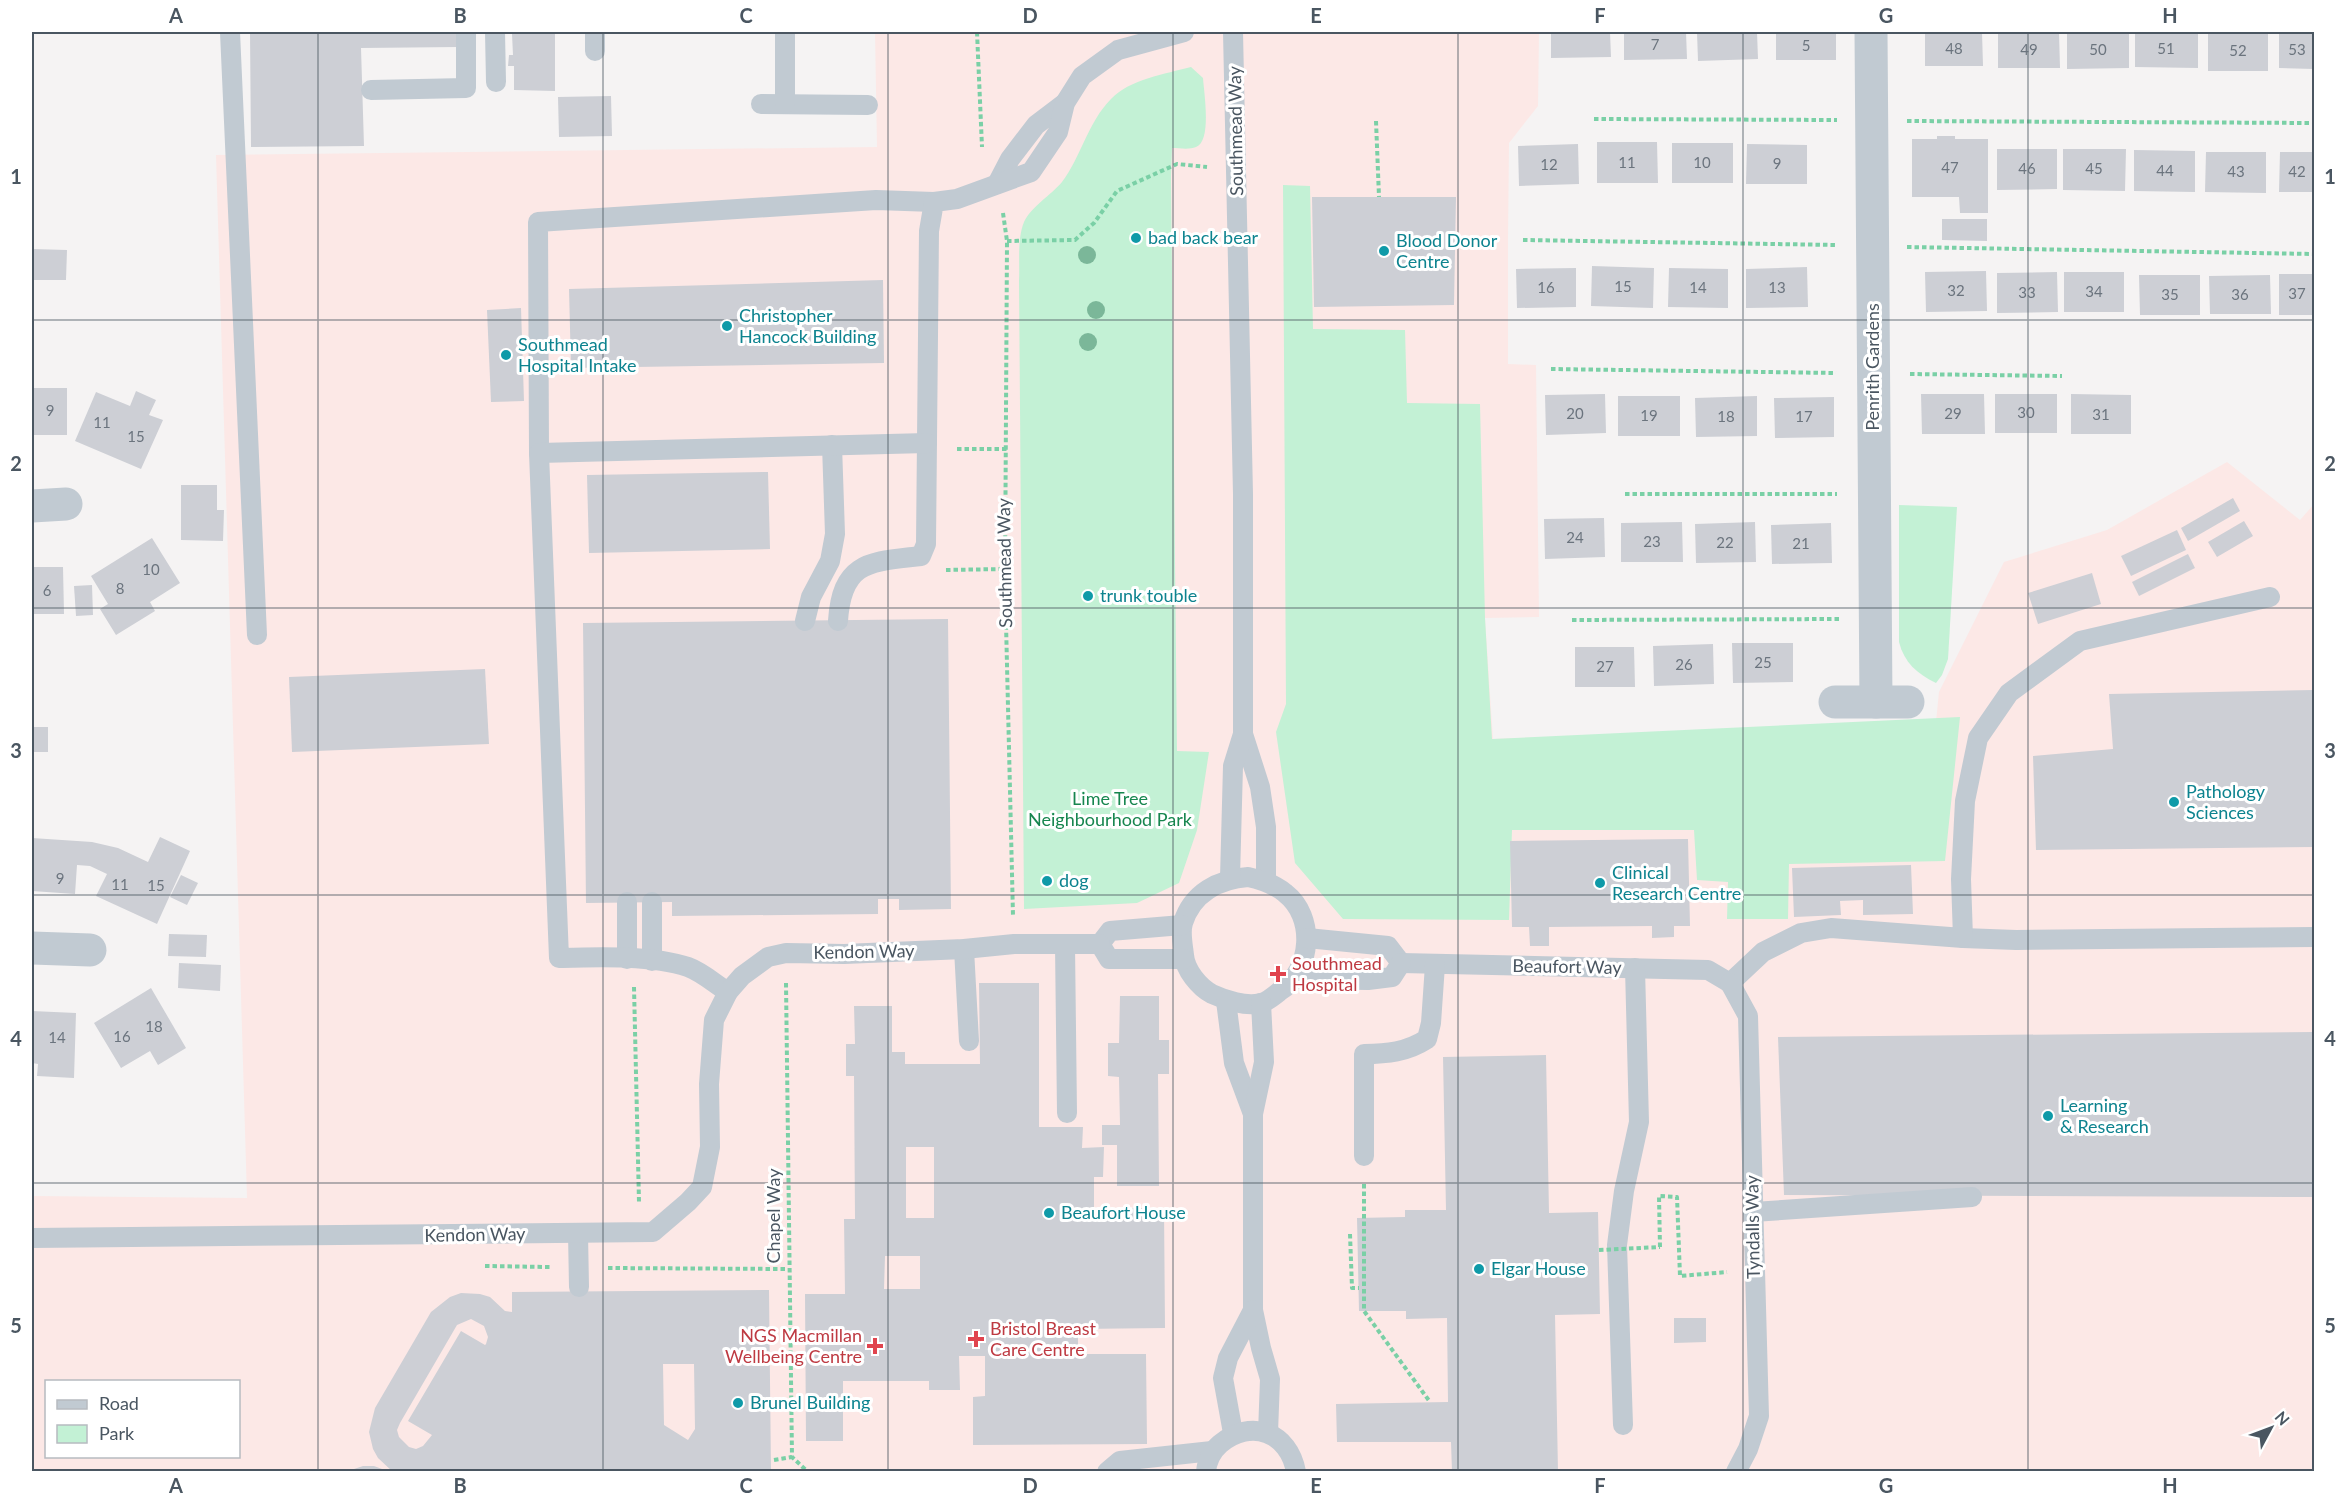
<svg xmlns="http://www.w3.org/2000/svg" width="2346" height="1503" font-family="Lato,sans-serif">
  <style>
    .medical { fill: #fce8e6; fill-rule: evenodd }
    .green { fill: #c3f1d5 }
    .building { fill: #cdcfd5; fill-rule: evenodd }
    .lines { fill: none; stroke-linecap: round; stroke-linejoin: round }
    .path { stroke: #7ad0a6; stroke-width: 4; stroke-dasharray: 4.5 3; stroke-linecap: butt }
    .service { stroke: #c1cad2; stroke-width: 20 }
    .minor { stroke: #c1cad2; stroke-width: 33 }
    .path-bridge { stroke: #7ad0a6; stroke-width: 4; stroke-dasharray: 4.5 3; stroke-linecap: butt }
    .tree { fill: #7bb799 }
    .grid { fill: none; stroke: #4a5661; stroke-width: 1.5; stroke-opacity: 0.55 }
    .culture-dot { fill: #0f9aa8; stroke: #fff; stroke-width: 2 }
    .health-dot { fill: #e0444e; stroke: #fff; stroke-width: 2 }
    .labels { text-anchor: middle; stroke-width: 6; stroke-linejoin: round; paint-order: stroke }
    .number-label { font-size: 15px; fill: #6b747e }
    .street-label { font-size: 18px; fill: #4a5661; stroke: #fff }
    .culture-label { font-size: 18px; fill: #0d838f; stroke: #fff; text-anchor: start }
    .park-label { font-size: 18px; fill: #17864f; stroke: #fff }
    .health-label { font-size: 18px; fill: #be3a42; stroke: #fff; text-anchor: start }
    .neatline { fill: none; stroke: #4a5661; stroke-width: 2 }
    .grid-label { font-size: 20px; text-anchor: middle; font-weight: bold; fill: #4a5661 }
  </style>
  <rect width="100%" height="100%" fill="#f5f3f3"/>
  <path class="medical" d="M875 32H1539L1538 106 1509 143 1508 238V364L1536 365 1539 617 1485 618 1493 739 1811 728 1933 751 1939 692 2004 562 2107 530 2227 462 2300 520 2314 504V1471L32 1472V1196L247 1198 216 155 877 147ZM46 1382H238V1456H46Z"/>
  <g class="green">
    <path d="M1191 67 1203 78C1204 93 1212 141 1196 147 1189 150 1179 148 1172 148L1171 177 1177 751 1209 752 1197 830 1179 883 1137 903 1024 909 1019 281C1020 263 1017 239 1024 222 1031 207 1051 195 1062 182 1081 157 1088 122 1111 99 1130 79 1165 74 1191 67Z"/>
    <polygon points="1283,185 1310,186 1313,329 1405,330 1407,403 1480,404 1485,618 1492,739 1960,717 1945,861 1789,864 1788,919 1727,919 1728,882 1697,880 1694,830 1512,830 1509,920 1343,919 1295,863 1276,732 1286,704"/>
    <path d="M1899 505 1957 507 1948 659 1942 675 1936 683C1917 674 1904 662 1899 642Z"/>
  </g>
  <g class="building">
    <polygon points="250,32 458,32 458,47 361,48 364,146 251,147"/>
    <polygon points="1551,32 1610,32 1611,57 1551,58"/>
    <polygon points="1624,32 1686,32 1687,59 1624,60"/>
    <polygon points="1697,32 1757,32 1758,59 1698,61"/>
    <rect x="1776" y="32" width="60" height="28"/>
    <polygon points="1925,32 1982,32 1983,66 1925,66"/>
    <polygon points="1998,32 2059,32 2060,68 1998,68"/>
    <polygon points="2067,32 2129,32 2129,68 2067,69"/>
    <polygon points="2135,32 2198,32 2198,68 2135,67"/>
    <rect x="2208" y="32" width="60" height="39"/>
    <polygon points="2279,32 2314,32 2314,69 2279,68"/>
    <polygon points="512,34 555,34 555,91 514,90 514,66 508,66 509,55 513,55"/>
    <polygon points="611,96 612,136 559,137 558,97"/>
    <polygon points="1937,136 1955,136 1955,139 1988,139 1988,213 1960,213 1959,197 1912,197 1912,139 1937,139"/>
    <polygon points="1597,142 1657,142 1658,183 1597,183"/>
    <rect x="1672" y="143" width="61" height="40"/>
    <polygon points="1578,144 1579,184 1519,186 1518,146"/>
    <polygon points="1747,144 1807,145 1807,184 1746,184"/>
    <polygon points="1997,149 2057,149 2057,189 1997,190"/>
    <polygon points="2063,149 2126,149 2125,191 2063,190"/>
    <polygon points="2134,150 2195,151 2195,192 2134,191"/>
    <polygon points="2206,152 2266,152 2266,193 2205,192"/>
    <polygon points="2280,152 2314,152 2314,192 2279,192"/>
    <polygon points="1312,197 1456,197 1454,305 1314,307"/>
    <polygon points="1942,219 1987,219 1987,241 1942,240"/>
    <polygon points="32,249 67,250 66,280 32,280"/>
    <polygon points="1592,266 1654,268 1653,308 1591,306"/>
    <polygon points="1807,267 1808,307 1746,308 1746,269"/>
    <polygon points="1576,268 1576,307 1517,308 1516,269"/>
    <polygon points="1669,268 1728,269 1728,308 1668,307"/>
    <polygon points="1986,271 1987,311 1926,312 1925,272"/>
    <polygon points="2057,272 2058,312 1997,313 1997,273"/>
    <rect x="2064" y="272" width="60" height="40"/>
    <rect x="2279" y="274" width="35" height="41"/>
    <polygon points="2139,275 2200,275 2200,315 2140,315"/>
    <polygon points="2270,275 2271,314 2210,314 2209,276"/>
    <polygon points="883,280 884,363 571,368 569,289"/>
    <polygon points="521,308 524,401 491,402 487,310"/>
    <rect x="32" y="388" width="35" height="47"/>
    <polygon points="136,391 156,400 149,415 163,420 141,469 75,441 96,392 130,406"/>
    <polygon points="1605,394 1606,433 1546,435 1545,395"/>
    <polygon points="1921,394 1984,394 1985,434 1922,434"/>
    <rect x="1995" y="394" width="62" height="39"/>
    <polygon points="2071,394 2131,395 2131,434 2071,434"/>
    <rect x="1618" y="396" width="62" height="40"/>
    <polygon points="1757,396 1757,436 1696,437 1695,398"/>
    <polygon points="1834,397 1834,437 1775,438 1774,398"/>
    <polygon points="768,472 770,549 589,553 587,475"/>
    <polygon points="181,485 217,485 217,510 224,510 223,541 181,540"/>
    <polygon points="2233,498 2240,511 2188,541 2181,528"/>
    <polygon points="1604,518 1605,557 1545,559 1544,519"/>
    <polygon points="2244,521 2253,536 2217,557 2208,542"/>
    <polygon points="1682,522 1683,562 1621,562 1621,523"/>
    <polygon points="1755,522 1756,562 1696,563 1695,524"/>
    <polygon points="1831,523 1832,563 1772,564 1771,525"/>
    <polygon points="2177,530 2186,550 2131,576 2121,556"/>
    <polygon points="152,538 180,583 150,602 155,611 116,635 100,609 108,604 91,576"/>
    <polygon points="2188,554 2195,568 2139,596 2132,582"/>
    <polygon points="32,567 63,567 64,614 32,614"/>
    <polygon points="2092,573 2101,604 2038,624 2028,593"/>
    <polygon points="92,585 93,615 76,616 74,586"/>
    <polygon points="948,619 951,909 899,910 899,899 878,899 878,914 672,916 672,902 586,903 583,623"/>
    <polygon points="1732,643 1793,643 1793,682 1733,683"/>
    <polygon points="1713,644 1714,684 1654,686 1653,646"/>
    <polygon points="1575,647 1634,647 1635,687 1575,687"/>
    <polygon points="485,669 489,744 292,752 289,677"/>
    <polygon points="2314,690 2314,847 2036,850 2033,756 2113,749 2109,694"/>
    <rect x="32" y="727" width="16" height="25"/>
    <polygon points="160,837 190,851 157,924 96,896 107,874 90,866 77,865 75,894 32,891 32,838 92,842 118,848 148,862"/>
    <polygon points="1688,839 1690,926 1674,926 1674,937 1652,938 1652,926 1549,927 1549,946 1530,946 1529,927 1512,927 1510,841"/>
    <polygon points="1911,865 1913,914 1863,915 1863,900 1840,901 1841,915 1794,917 1792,868"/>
    <polygon points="181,875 198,883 187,905 170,897"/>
    <polygon points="169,934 207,935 206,957 168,956"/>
    <polygon points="179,963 221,965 220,991 178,988"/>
    <path d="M979 983H1039V1127H1083L1082 1148 1104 1147 1103 1177H1094V1208H1164L1165 1328 1078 1329V1354H1146L1147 1444 973 1445V1397L985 1396V1356H959L960 1390H929V1381H843V1441H806L805 1294H845L844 1219H855L854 1076H846V1044H855L854 1006H892V1052H905V1064H980ZM906 1147H934V1218H906ZM885 1256H920V1289H884Z"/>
    <polygon points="151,988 186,1048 158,1065 150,1051 121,1068 94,1023"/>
    <polygon points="1120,996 1159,996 1159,1040 1169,1040 1169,1074 1158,1074 1159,1186 1117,1186 1117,1145 1102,1145 1102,1125 1120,1125 1119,1077 1108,1076 1108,1043 1119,1043"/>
    <polygon points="32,1011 76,1013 74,1078 37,1076 38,1064 32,1063"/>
    <polygon points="2314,1032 2314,1197 1784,1195 1778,1037"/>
    <polygon points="1546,1055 1549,1213 1598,1212 1600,1314 1555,1315 1558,1472 1452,1472 1451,1442 1337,1442 1336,1404 1448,1402 1447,1318 1406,1319 1406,1311 1359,1311 1357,1218 1405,1217 1405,1210 1446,1210 1443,1057"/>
    <path d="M769 1290 771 1472H393L378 1458 373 1449 369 1432 375 1408 431 1312 450 1297 461 1293 480 1294 490 1297 505 1311 512 1312V1292ZM471 1319 484 1326 488 1337 486 1344 485 1345 461 1331 408 1421 432 1435 423 1446 416 1449 409 1447 399 1437 397 1430 400 1423 457 1325ZM663 1364H694L695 1429 688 1440 664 1425Z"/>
    <polygon points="1674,1318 1706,1318 1706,1342 1674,1343"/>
    <polygon points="363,1466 374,1466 390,1472 345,1472"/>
  </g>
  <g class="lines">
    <g class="path">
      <polyline points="977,32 982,147"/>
      <polyline points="1594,119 1837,120"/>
      <polyline points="1376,121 1379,197"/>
      <polyline points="1907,121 2314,123"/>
      <polyline points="1003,213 1007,241 1005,581 1013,916"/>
      <polyline points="1523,240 1837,245"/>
      <polyline points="1007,241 1075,240 1094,223 1117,191 1177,164 1207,167"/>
      <polyline points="1907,247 2314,254"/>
      <polyline points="1551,369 1836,373"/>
      <polyline points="1910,374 2062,376"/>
      <polyline points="957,449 1007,449"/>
      <polyline points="1625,494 1837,494"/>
      <polyline points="946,570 1005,569"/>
      <polyline points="1572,620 1839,619"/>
      <polyline points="786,983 792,1457 808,1472"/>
      <polyline points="634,987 639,1202"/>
      <polyline points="1364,1184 1364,1311 1430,1402"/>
      <polyline points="1350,1234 1352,1288 1359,1288"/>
      <polyline points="1660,1247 1659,1196 1677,1197 1680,1276 1727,1272"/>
      <polyline points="485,1266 550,1267"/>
      <polyline points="608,1268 788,1269"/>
      <polyline points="774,1460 792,1457"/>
    </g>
    <g class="service">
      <polyline points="230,32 257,635"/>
      <polyline points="495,32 496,82"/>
      <polyline points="595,51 595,32"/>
      <polyline points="371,90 466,88 466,32"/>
      <polyline points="761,104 868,105"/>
      <polyline points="785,104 785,32"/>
      <polyline points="997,184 1010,159 1036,125 1065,103"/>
      <polyline points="539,453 538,222 876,200 934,202"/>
      <polyline points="805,621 811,597 830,561 835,534 832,445"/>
      <path d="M838 621C842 560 871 562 921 556L926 544 929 231 934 202 957 199 1031 172 1058 132 1065 103 1082 76 1118 50 1184 32"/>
      <polyline points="1243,734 1260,787 1266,827 1266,880"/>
      <path d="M1248 877C1262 880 1274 884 1285 893 1316 917 1312 970 1280 991 1275 995 1267 1002 1261 1003 1246 1007 1225 1000 1212 994 1199 987 1185 970 1184 955 1183 946 1180 932 1183 923 1192 893 1219 879 1248 877Z"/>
      <polyline points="1230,878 1233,766 1243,734 1243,494 1233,32"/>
      <polyline points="627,902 627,959"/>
      <polyline points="652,902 652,961"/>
      <polyline points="1307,938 1388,946 1401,963"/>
      <polyline points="1963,938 2016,940 2314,937"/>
      <polyline points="1100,944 1109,959 1184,959"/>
      <polyline points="1100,944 1110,931 1182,925"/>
      <polyline points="1065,945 1067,1113"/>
      <polyline points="964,949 969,1041"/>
      <polyline points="1401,963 1708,970 1730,983"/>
      <polyline points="1293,979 1368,980 1392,977 1401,963"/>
      <polyline points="1730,983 1763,952 1801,933 1831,928 1963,938 1961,879 1965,801 1978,738 2009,693 2080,641 2270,597"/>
      <polyline points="1730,983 1748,1016 1759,1416 1748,1449 1736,1472"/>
      <path d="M728 992C715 984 702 972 688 967 653 955 596 957 559 958L539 453 927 443"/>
      <polyline points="1226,1001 1234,1063 1253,1114"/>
      <polyline points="1261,1003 1264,1062 1253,1114 1253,1310 1261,1348 1270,1379 1268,1433"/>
      <path d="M1364 1156V1054C1387 1054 1407 1052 1427 1039L1431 1023 1435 965"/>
      <polyline points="1753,1212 1972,1197"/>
      <polyline points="578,1233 579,1287"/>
      <polyline points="32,1238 653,1232 688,1202 702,1187 710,1147 709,1084 714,1020 728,992 742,976 768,957 786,953 844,954 964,949 1014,944 1100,944"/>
      <polyline points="1623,1425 1617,1245 1624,1191 1639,1122 1635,968"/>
      <polyline points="1233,1433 1223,1378 1228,1358 1253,1310"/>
      <polyline points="1107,1472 1120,1461 1212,1451"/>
      <path d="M1206 1472C1207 1460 1212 1451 1220 1444 1251 1418 1289 1432 1296 1472"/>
    </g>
    <g class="minor">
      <polyline points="1871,32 1876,702"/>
      <polyline points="32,506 66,504"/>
      <polyline points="1835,702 1908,702"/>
      <polyline points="32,948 90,950"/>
    </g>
    <polyline class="path-bridge" points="1599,1250 1660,1247"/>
  </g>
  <g class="tree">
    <circle cx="1087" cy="255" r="9"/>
    <circle cx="1096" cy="310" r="9"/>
    <circle cx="1088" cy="342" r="9"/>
  </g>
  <path class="grid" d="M318 32V1472M603 32V1472M888 32V1472M1173 32V1472M1458 32V1472M1743 32V1472M2028 32V1472M32 320H2314M32 608H2314M32 895H2314M32 1183H2314"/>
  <g class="culture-dot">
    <circle cx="1136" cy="238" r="6"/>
    <circle cx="1384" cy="251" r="6"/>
    <circle cx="727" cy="326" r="6"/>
    <circle cx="506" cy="355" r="6"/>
    <circle cx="1088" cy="596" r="6"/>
    <circle cx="2174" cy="802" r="6"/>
    <circle cx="1047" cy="881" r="6"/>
    <circle cx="1600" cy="883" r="6"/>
    <circle cx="2048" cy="1116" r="6"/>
    <circle cx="1049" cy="1213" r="6"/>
    <circle cx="1479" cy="1269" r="6"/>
    <circle cx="738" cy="1403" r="6"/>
  </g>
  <g class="health-dot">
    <path d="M1275 965h6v6h6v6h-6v6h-6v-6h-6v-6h6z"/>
    <path d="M973 1330h6v6h6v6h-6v6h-6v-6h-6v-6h6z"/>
    <path d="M872 1337h6v6h6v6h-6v6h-6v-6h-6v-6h6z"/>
  </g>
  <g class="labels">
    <g class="number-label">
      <text x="1655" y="50">7</text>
      <text x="1806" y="51">5</text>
      <text x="1954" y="54">48</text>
      <text x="2166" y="54">51</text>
      <text x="2029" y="55">49</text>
      <text x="2098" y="55">50</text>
      <text x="2297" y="55">53</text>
      <text x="2238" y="56">52</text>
      <text x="1627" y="168">11</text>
      <text x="1702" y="168">10</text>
      <text x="1777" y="169">9</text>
      <text x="1549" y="170">12</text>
      <text x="1950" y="173">47</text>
      <text x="2027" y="174">46</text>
      <text x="2094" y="174">45</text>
      <text x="2165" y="176">44</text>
      <text x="2236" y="177">43</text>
      <text x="2297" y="177">42</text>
      <text x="1623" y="292">15</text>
      <text x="1546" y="293">16</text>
      <text x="1698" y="293">14</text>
      <text x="1777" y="293">13</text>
      <text x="1956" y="296">32</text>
      <text x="2094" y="297">34</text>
      <text x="2027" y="298">33</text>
      <text x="2297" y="299">37</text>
      <text x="2170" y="300">35</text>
      <text x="2240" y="300">36</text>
      <text x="50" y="416">9</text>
      <text x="2026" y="418">30</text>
      <text x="1575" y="419">20</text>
      <text x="1953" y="419">29</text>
      <text x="2101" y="420">31</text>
      <text x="1649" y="421">19</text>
      <text x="1726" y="422">18</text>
      <text x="1804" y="422">17</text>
      <text x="102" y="428">11</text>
      <text x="136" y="442">15</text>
      <text x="1575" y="543">24</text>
      <text x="1652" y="547">23</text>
      <text x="1725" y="548">22</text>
      <text x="1801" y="549">21</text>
      <text x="151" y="575">10</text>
      <text x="120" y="594">8</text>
      <text x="47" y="596">6</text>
      <text x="1763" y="668">25</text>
      <text x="1684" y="670">26</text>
      <text x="1605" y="672">27</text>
      <text x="60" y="884">9</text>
      <text x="120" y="890">11</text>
      <text x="156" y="891">15</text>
      <text x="154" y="1032">18</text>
      <text x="122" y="1042">16</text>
      <text x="57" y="1043">14</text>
    </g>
    <g class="street-label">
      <text transform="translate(1236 131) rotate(-91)" y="6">Southmead Way</text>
      <text transform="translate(1873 367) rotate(-90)" y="6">Penrith Gardens</text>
      <text transform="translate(1005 563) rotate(-91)" y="6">Southmead Way</text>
      <text transform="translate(864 952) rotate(-1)" y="6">Kendon Way</text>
      <text transform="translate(1567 967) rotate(1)" y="6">Beaufort Way</text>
      <text transform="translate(774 1216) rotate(-90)" y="6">Chapel Way</text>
      <text transform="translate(1753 1227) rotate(-91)" y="6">Tyndalls Way</text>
      <text transform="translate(475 1235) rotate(-1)" y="6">Kendon Way</text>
    </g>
    <g class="culture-label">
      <text x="1148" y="244">bad back bear</text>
      <text x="1396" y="247">Blood Donor<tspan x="1396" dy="21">Centre</tspan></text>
      <text x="739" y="322">Christopher<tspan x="739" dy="21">Hancock Building</tspan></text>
      <text x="518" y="351">Southmead<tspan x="518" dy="21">Hospital Intake</tspan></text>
      <text x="1100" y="602">trunk touble</text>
      <text x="2186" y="798">Pathology<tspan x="2186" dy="21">Sciences</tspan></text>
      <text x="1612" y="879">Clinical<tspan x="1612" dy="21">Research Centre</tspan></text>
      <text x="1059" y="887">dog</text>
      <text x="2060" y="1112">Learning<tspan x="2060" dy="21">&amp; Research</tspan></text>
      <text x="1061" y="1219">Beaufort House</text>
      <text x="1491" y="1275">Elgar House</text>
      <text x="750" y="1409">Brunel Building</text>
    </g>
    <g class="park-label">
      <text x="1110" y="805">Lime Tree<tspan x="1110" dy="21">Neighbourhood Park</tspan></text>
    </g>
    <g class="health-label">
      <text x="1292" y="970">Southmead<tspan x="1292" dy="21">Hospital</tspan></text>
      <text x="990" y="1335">Bristol Breast<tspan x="990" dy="21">Care Centre</tspan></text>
      <text x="862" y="1342" text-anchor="end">NGS Macmillan<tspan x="862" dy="21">Wellbeing Centre</tspan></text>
    </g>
  </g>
  <rect width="2346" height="1503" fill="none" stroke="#ffffff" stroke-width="66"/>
  <rect x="45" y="1380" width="195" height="78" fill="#ffffff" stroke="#b7bbc0" stroke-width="1.5"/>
  <rect x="57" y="1400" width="30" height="9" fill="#c1cad2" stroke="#b7bbc0" stroke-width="1.5"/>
  <text x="99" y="1410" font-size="18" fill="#4a5661">Road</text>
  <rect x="57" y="1425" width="30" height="18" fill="#c3f1d5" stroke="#b7bbc0" stroke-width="1.5"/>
  <text x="99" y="1440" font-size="18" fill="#4a5661">Park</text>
  <g transform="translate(2271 1428) rotate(49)" stroke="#ffffff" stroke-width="4.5" paint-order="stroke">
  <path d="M0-4.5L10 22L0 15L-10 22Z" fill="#4a5661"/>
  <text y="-9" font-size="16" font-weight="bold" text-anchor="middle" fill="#4a5661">N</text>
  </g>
  <rect x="33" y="33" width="2280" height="1437" class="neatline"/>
  <g class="grid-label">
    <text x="176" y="23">A</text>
    <text x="460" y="23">B</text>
    <text x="746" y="23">C</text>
    <text x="1030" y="23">D</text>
    <text x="1316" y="23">E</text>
    <text x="1600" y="23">F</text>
    <text x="1886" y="23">G</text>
    <text x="2170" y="23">H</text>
    <text x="16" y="184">1</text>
    <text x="2330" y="184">1</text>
    <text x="16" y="471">2</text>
    <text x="2330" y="471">2</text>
    <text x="16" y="758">3</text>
    <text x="2330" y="758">3</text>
    <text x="16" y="1046">4</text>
    <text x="2330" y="1046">4</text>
    <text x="16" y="1333">5</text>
    <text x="2330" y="1333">5</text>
    <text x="176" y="1493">A</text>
    <text x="460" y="1493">B</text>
    <text x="746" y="1493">C</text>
    <text x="1030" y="1493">D</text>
    <text x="1316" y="1493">E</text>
    <text x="1600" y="1493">F</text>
    <text x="1886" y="1493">G</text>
    <text x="2170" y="1493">H</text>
  </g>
</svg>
